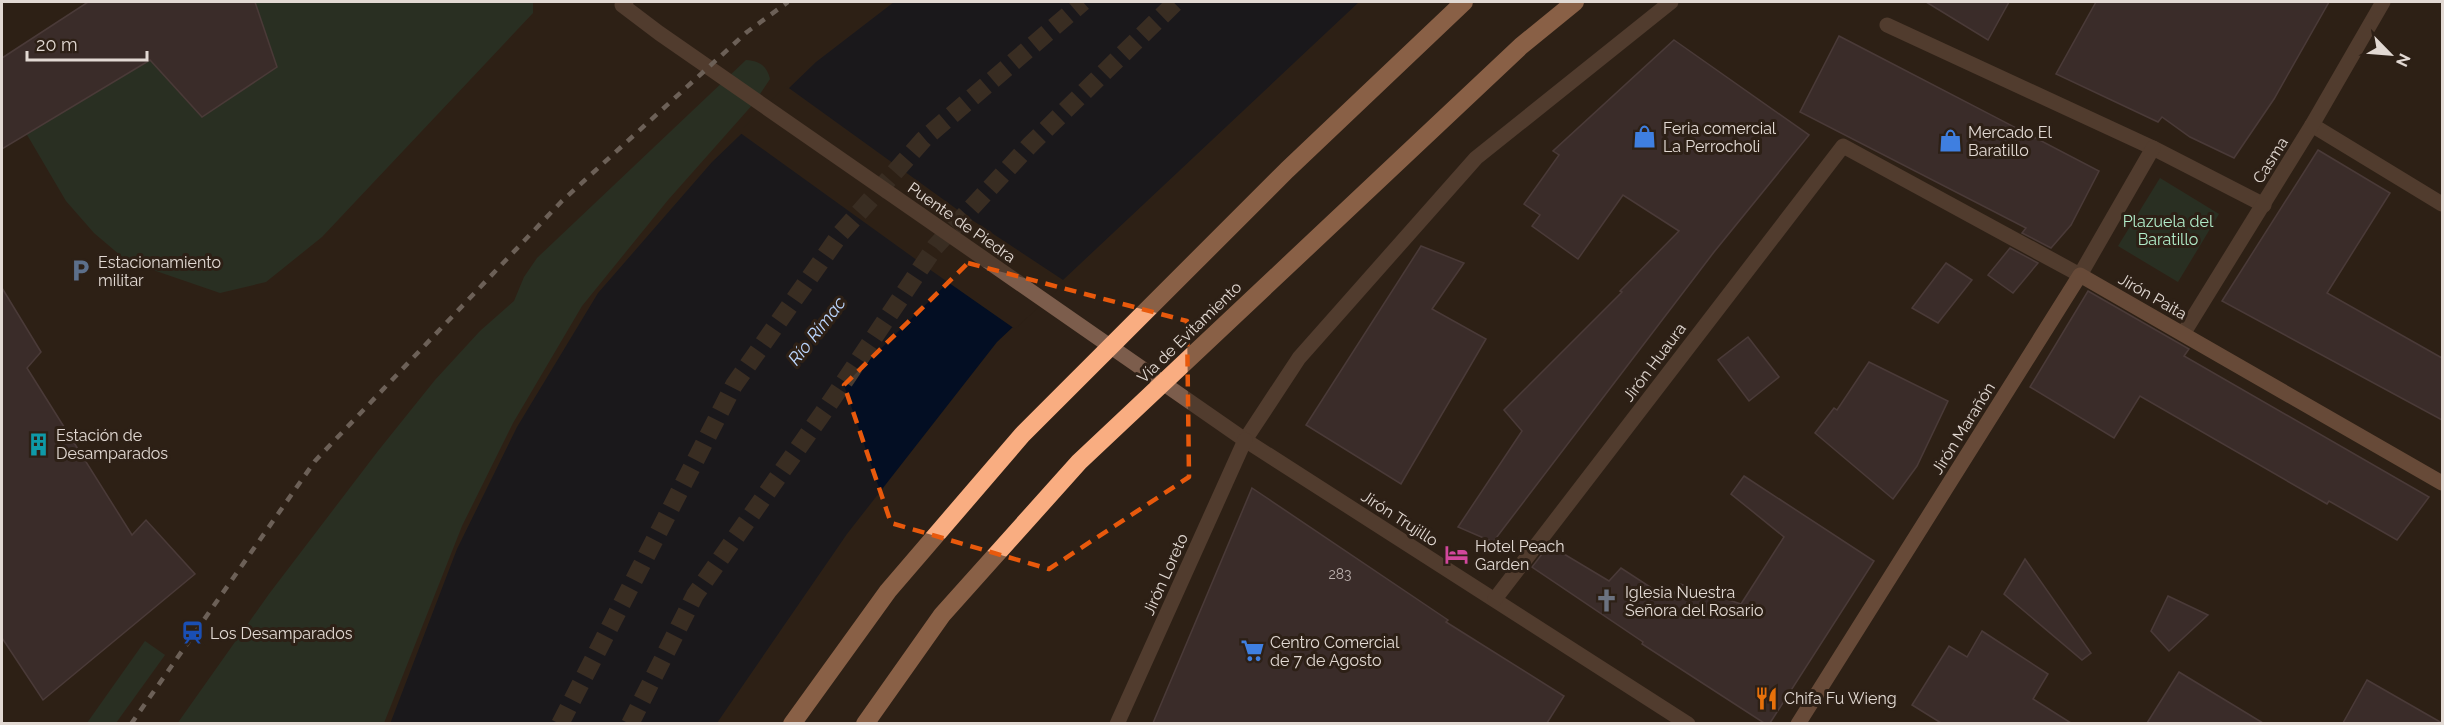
<svg xmlns="http://www.w3.org/2000/svg" width="2444" height="725" font-family="Raleway,sans-serif">
  <style>
    .green { fill: #254131 }
    .water { fill: #030e23 }
    .pier { fill: #2d2016 }
    .building { fill: #4b3a41; stroke: #6d5a62; stroke-width: 1.5 }
    .lines { fill: none; stroke-linecap: round; stroke-linejoin: round }
    .motorway-tunnel { stroke: #483c32; stroke-width: 18; stroke-dasharray: 18 9; stroke-linecap: butt }
    .pedestrian { stroke: #7c5d4c; stroke-width: 15 }
    .minor { stroke: #7c5d4c; stroke-width: 15 }
    .secondary { stroke: #ae7d62; stroke-width: 15 }
    .motorway { stroke: #f9ad81; stroke-width: 18 }
    .rail { stroke: #b8aea7; stroke-width: 4.5; stroke-dasharray: 8 8; stroke-linecap: butt }
    .marked { fill: none; stroke: #e8590c; stroke-width: 4.5; stroke-dasharray: 12 8; stroke-linejoin: round }
    .labels { text-anchor: middle; stroke-width: 6; stroke-linejoin: round; paint-order: stroke }
    .number-label { font-size: 14px; fill: #bcb1ae }
    .poi-label { font-size: 16px; fill: #e2d9d3; stroke: #2d2016; text-anchor: start }
    .street-label { font-size: 16px; fill: #e2d9d3; stroke: #2d2016 }
    .park-label { font-size: 16px; fill: #b1ecc9; stroke: #2d2016 }
    .water-label { font-size: 18px; font-style: italic; fill: #bbd5fd; stroke: #2d2016 }
  </style>
  <rect width="100%" height="100%" fill="#2d2016"/>
  <g class="green">
    <polygon points="255,2 533,2 533,13 322,237 266,282 220,293 127,261 94,233 66,201 26,133 150,60 202,117 277,67"/>
    <path d="M746 60C760 61 767 66 770 79L754 103 668 200 582 306 513 423 462 526 384 723 177 724 269 594 378 451 435 380 480 331 514 301 524 277 537 258Z"/>
    <polygon points="2160,178 2219,214 2178,282 2118,246"/>
    <polygon points="145,641 165,655 116,723 87,723"/>
  </g>
  <polygon class="water" points="894,2 1359,2 997,342 847,534 717,723 390,724 457,549 517,427 598,293 712,162 816,62"/>
  <polygon class="pier" points="786,86 969,218 1066,282 1015,329 932,271 739,132"/>
  <g class="building">
    <polygon points="88,2 255,2 277,67 202,117 150,60 2,149 2,58"/>
    <polygon points="1926,2 2009,2 1988,40"/>
    <polygon points="2096,2 2329,2 2274,99 2234,158 2190,137 2162,117 2158,122 2056,74"/>
    <polygon points="1839,36 2099,171 2071,225 2051,248 2022,233 2026,228 1800,112"/>
    <polygon points="1674,40 1809,135 1714,252 1493,542 1458,527 1522,431 1504,410 1622,292 1620,291 1679,231 1623,195 1578,259 1532,226 1540,215 1524,204 1559,155 1553,151"/>
    <polygon points="2318,150 2390,193 2327,293 2442,358 2442,420 2222,301"/>
    <polygon points="1421,246 1464,263 1432,309 1486,339 1401,484 1306,425"/>
    <polygon points="2010,248 2038,263 2013,293 1988,275"/>
    <polygon points="1946,263 1972,280 1938,323 1912,308"/>
    <polygon points="2,288 41,352 27,368 132,535 146,520 195,574 43,700 2,638"/>
    <polygon points="2088,291 2189,349 2184,356 2429,497 2397,540 2329,501 2327,504 2140,396 2114,438 2030,387"/>
    <polygon points="1748,337 1779,377 1749,401 1718,360"/>
    <polygon points="1869,362 1948,401 1917,466 1893,499 1815,433 1834,408 1837,410"/>
    <polygon points="1744,476 1874,561 1770,723 1764,723 1642,644 1643,642 1532,567 1549,545 1609,581 1621,568 1670,600 1680,584 1741,604 1784,537 1731,494"/>
    <polygon points="1252,488 1448,620 1446,622 1564,696 1547,723 1153,723"/>
    <polygon points="2025,559 2091,653 2082,660 2004,594"/>
    <polygon points="2168,596 2208,615 2169,651 2151,631"/>
    <polygon points="1982,631 2048,674 2033,699 2071,723 1941,723 1912,705 1949,646 1967,657"/>
    <polygon points="2179,672 2263,723 2147,723"/>
    <polygon points="2367,680 2442,723 2343,723"/>
  </g>
  <g class="lines">
    <g class="motorway-tunnel">
      <polyline points="560,724 734,385 841,233 924,139 1083,2"/>
      <polyline points="630,724 695,595 825,410 935,247 1030,145 1176,2"/>
    </g>
    <polyline class="pedestrian" points="1245,440 1299,358 1476,158 1671,2"/>
    <g class="minor">
      <polyline points="626,2 622,5 659,33 1245,440 1688,724"/>
      <polyline points="1887,25 2153,148 2264,205"/>
      <polyline points="2312,125 2442,204"/>
      <polyline points="2183,334 2312,125 2383,2"/>
      <polyline points="1495,599 1843,146 2080,275 2153,148"/>
      <polyline points="1117,724 1245,440"/>
    </g>
    <polyline class="secondary" points="1798,724 2080,275 2442,483"/>
    <g class="motorway">
      <polyline points="792,724 888,591 1022,435 1287,170 1464,2"/>
      <polyline points="865,724 942,615 1079,462 1521,46 1575,2"/>
    </g>
    <polyline class="rail" points="131,724 315,461 562,201 747,32 788,2"/>
  </g>
  <path d="M0 0H2444V725H0ZM968 263 1187 321 1189 477 1049 569 891 523 844 385Z" fill="#2d2016" fill-opacity=".55" fill-rule="evenodd"/>
  <path class="marked" d="M968 263 1187 321 1189 477 1049 569 891 523 844 385Z"/>
  <defs>
    <symbol id="shop-bare" viewBox="-9 -9 18 18"><path d="M-5-2.5h2.3a2.7 3.5 0 0 1 5.4 0H5L5.5 6h-11ZM-1.5-2.5h3a1.5 2.3 0 0 0-3 0Z" fill="#3f7fe0" stroke="#2d2016" stroke-width="2.5" paint-order="stroke"/></symbol>
    <symbol id="parking-bare" viewBox="-9 -9 18 18"><path d="M-3.5-5.5H1a3.5 3.5 0 0 1 0 7H-1V5.5H-3.5ZM-1-3.4V-.6H.8a1.4 1.4 0 0 0 0-2.8Z" fill="#5c6f8a" stroke="#2d2016" stroke-width="2.5" paint-order="stroke"/></symbol>
    <symbol id="building-bare" viewBox="-9 -9 18 18"><path d="M-4-6H4V6H1V3H-1V6H-4ZM-2.5-4.3h1.7v1.8h-1.7ZM.8-4.3h1.7v1.8H.8ZM-2.5-1h1.7V.8h-1.7ZM.8-1h1.7V.8H.8Z" fill="#0f9aa8" stroke="#2d2016" stroke-width="2.5" paint-order="stroke"/></symbol>
    <symbol id="hotel-bare" viewBox="-9 -9 18 18"><path d="M-6-4.5h1.5V1H6V5H4.5V3h-9V5H-6ZM-4 0a1.8 1.8 0 1 1 3.6 0ZM.5 0V-2.5h3Q6-2.5 6 0Z" fill="#d1479c" stroke="#2d2016" stroke-width="2.5" paint-order="stroke"/></symbol>
    <symbol id="church-bare" viewBox="-9 -9 18 18"><path d="M-1.2-6h2.4v3.5h3.3v2.4h-3.3V6h-2.4V-.1h-3.3v-2.4h3.3Z" fill="#6b7280" stroke="#2d2016" stroke-width="2.5" paint-order="stroke"/></symbol>
    <symbol id="station-bare" viewBox="-9 -9 18 18"><path d="M-3-6H3Q5-6 5-4V2Q5 4 3 4L4.5 6H3L1.5 4h-3L-3 6H-4.5L-3 4Q-5 4-5 2V-4Q-5-6-3-6ZM-3.5-4v3h7v-3ZM-3.5 1v1.5H-2V1ZM2 1v1.5H3.5V1Z" fill="#1a4fb4" stroke="#2d2016" stroke-width="2.5" paint-order="stroke"/></symbol>
    <symbol id="supermarket-bare" viewBox="-9 -9 18 18"><path d="M-6-5.5h2.5l.6 2H6L4.5 2H-2.5L-4.4-4H-6ZM-1.5 3.2a1.3 1.3 0 1 0 .1 0ZM3 3.2a1.3 1.3 0 1 0 .1 0Z" fill="#3f7fe0" stroke="#2d2016" stroke-width="2.5" paint-order="stroke"/></symbol>
    <symbol id="restaurant-bare" viewBox="-9 -9 18 18"><path d="M-5-6h1v4h1v-4h1v4h1v-4h1v5L-1.5 .5V6h-2V.5L-5-1ZM5-6V6H3V1.5H1.5Q1.5-4 5-6Z" fill="#e8710a" stroke="#2d2016" stroke-width="2.5" paint-order="stroke"/></symbol>
  </defs>
  <g fill-rule="evenodd">
    <use href="#shop-bare" x="1628" y="120" width="33" height="33"/>
    <use href="#shop-bare" x="1934" y="124" width="33" height="33"/>
    <use href="#parking-bare" x="64" y="254" width="33" height="33"/>
    <use href="#building-bare" x="22" y="428" width="33" height="33"/>
    <use href="#hotel-bare" x="1440" y="538" width="33" height="33"/>
    <use href="#church-bare" x="1590" y="584" width="33" height="33"/>
    <use href="#station-bare" x="176" y="616" width="33" height="33"/>
    <use href="#supermarket-bare" x="1236" y="634" width="33" height="33"/>
    <use href="#restaurant-bare" x="1750" y="682" width="33" height="33"/>
  </g>
  <g class="labels">
    <g class="number-label">
      <text x="1340" y="579">283</text>
    </g>
    <g class="poi-label">
      <text x="1663" y="134">Feria comercial<tspan x="1663" dy="18">La Perrocholi</tspan></text>
      <text x="1968" y="138">Mercado El<tspan x="1968" dy="18">Baratillo</tspan></text>
      <text x="98" y="268">Estacionamiento<tspan x="98" dy="18">militar</tspan></text>
      <text x="56" y="441">Estación de<tspan x="56" dy="18">Desamparados</tspan></text>
      <text x="1475" y="552">Hotel Peach<tspan x="1475" dy="18">Garden</tspan></text>
      <text x="1625" y="598">Iglesia Nuestra<tspan x="1625" dy="18">Señora del Rosario</tspan></text>
      <text x="210" y="639">Los Desamparados</text>
      <text x="1270" y="648">Centro Comercial<tspan x="1270" dy="18">de 7 de Agosto</tspan></text>
      <text x="1784" y="704">Chifa Fu Wieng</text>
    </g>
    <g class="street-label">
      <text transform="translate(2270 160) rotate(-58)" y="6">Casma</text>
      <text transform="translate(962 222) rotate(35)" y="6">Puente de Piedra</text>
      <text transform="translate(2153 296) rotate(30)" y="6">Jirón Paita</text>
      <text transform="translate(1189 332) rotate(-44)" y="6">Vía de Evitamiento</text>
      <text transform="translate(1654 362) rotate(-53)" y="6">Jirón Huaura</text>
      <text transform="translate(1963 428) rotate(-58)" y="6">Jirón Marañón</text>
      <text transform="translate(1400 518) rotate(33)" y="6">Jirón Trujillo</text>
      <text transform="translate(1165 574) rotate(-66)" y="6">Jirón Loreto</text>
    </g>
    <g class="park-label">
      <text x="2168" y="227">Plazuela del<tspan x="2168" dy="18">Baratillo</tspan></text>
    </g>
    <g class="water-label">
      <text transform="translate(817 331) rotate(-52)" y="6">Río Rímac</text>
    </g>
  </g>
  <rect width="2444" height="725" fill="none" stroke="#e2d9d3" stroke-width="6"/>
  <g transform="translate(2390 54) rotate(115)" stroke="#2d2016" stroke-width="4.5" paint-order="stroke">
  <path d="M0-4.5L10 22L0 15L-10 22Z" fill="#e2d9d3"/>
  <text y="-9" font-size="16" font-weight="bold" text-anchor="middle" fill="#e2d9d3">N</text>
  </g>
  <path d="M27 51v9h120v-9" fill="none" stroke="#e2d9d3" stroke-width="3"/>
  <text x="36" y="51" font-size="18" fill="#e2d9d3" stroke="#2d2016" stroke-width="4.5" paint-order="stroke">20 m</text>
</svg>
